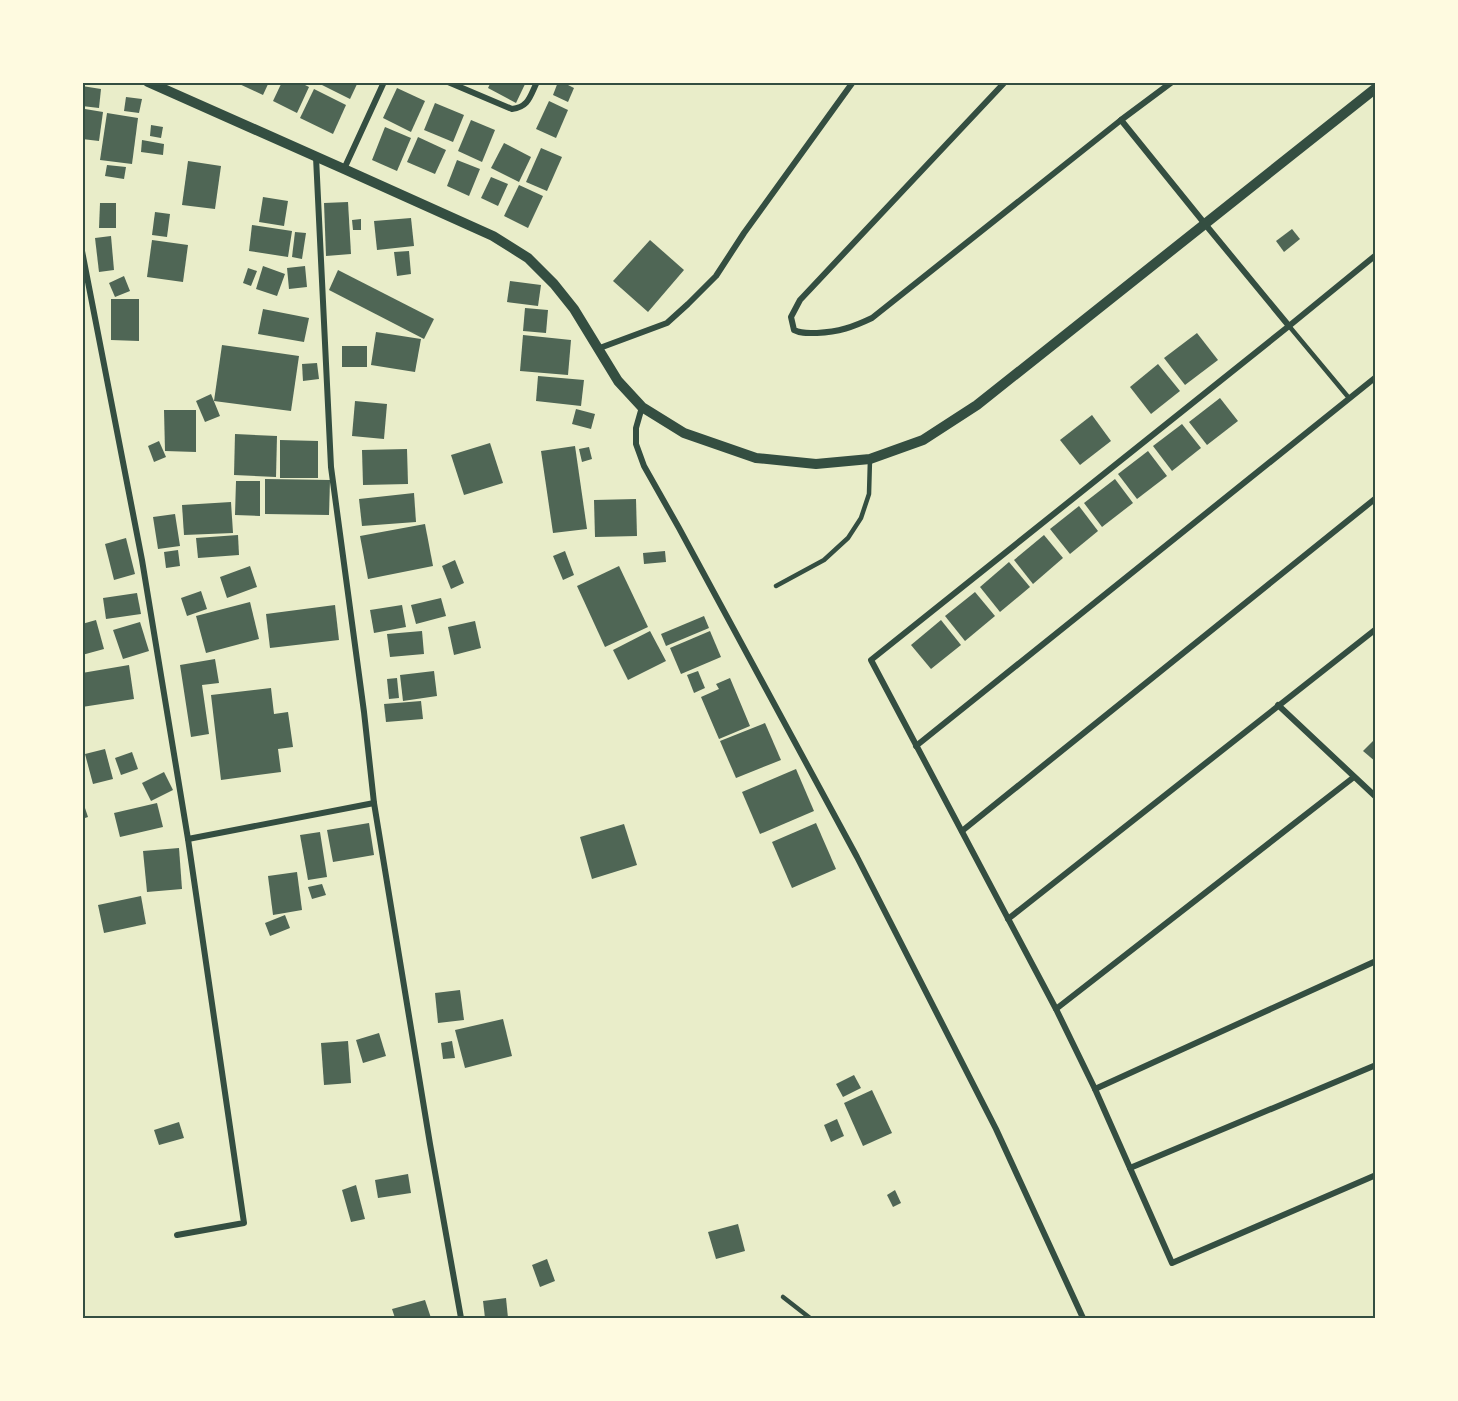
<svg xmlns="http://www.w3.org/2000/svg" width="1458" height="1401" font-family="'Asap Condensed',sans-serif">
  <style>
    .building { fill: #4f6655 }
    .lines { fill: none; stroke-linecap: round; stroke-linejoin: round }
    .service { stroke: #344e41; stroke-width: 4.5 }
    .minor { stroke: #344e41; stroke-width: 6 }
    .tertiary { stroke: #344e41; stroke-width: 10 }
    .neatline { fill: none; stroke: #344e41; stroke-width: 2 }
  </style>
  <rect width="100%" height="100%" fill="#e9edc9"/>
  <g class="building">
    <polygon points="235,82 269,82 263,95"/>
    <polygon points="282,82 299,82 309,87 297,113 273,101"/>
    <polygon points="324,82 358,82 350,99 322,85"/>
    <polygon points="491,82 526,82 516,103 488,88"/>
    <polygon points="558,82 562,82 574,88 568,102 553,95"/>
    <polygon points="82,86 101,89 99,108 82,106"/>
    <polygon points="397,88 425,101 411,132 383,118"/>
    <polygon points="314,89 346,105 333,134 300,118"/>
    <polygon points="126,97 142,99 139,113 124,111"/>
    <polygon points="549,101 568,110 556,138 536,129"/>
    <polygon points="435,103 464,115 453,142 424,130"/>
    <polygon points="85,109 103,112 99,141 82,139 82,128"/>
    <polygon points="107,113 138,118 132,164 100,160"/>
    <polygon points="471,120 495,130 482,162 458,151"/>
    <polygon points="151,125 163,127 161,138 150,136"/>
    <polygon points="385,127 411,138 397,171 372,160"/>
    <polygon points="418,137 446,150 435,174 407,162"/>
    <polygon points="142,140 164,144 163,155 141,152"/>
    <polygon points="504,143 531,157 519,182 491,168"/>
    <polygon points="541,148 562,157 547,191 526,182"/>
    <polygon points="457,160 480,169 469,196 447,186"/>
    <polygon points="188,161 221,166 215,209 182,205"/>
    <polygon points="107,165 126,167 124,179 105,176"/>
    <polygon points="491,177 508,184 498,206 481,198"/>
    <polygon points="519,185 543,196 528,228 504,216"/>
    <polygon points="263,197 288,201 284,226 259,222"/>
    <polygon points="348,202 351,254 326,256 324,203"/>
    <polygon points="100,203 116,203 116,228 99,228"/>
    <polygon points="155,212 170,214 167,237 152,235"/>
    <polygon points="411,218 414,246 377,250 374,221"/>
    <polygon points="361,219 361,230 353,230 352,220"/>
    <polygon points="252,225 292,231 288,257 249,251"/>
    <polygon points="1292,229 1300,239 1284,252 1276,241"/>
    <polygon points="295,232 306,233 302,259 292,257"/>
    <polygon points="111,236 114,270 99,272 95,238"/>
    <polygon points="152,240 188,245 183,282 147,277"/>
    <polygon points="650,240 684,270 648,312 613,281"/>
    <polygon points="409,251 411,274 397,276 394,252"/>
    <polygon points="263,266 285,274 277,296 256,289"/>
    <polygon points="305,266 307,287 289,289 287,268"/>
    <polygon points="248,268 257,271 251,286 243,283"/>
    <polygon points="338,270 434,319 424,339 329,290"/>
    <polygon points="124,276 130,291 115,297 109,283"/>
    <polygon points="510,281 541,285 538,306 507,302"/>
    <polygon points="111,299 139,299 139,341 111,340"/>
    <polygon points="525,308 548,310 546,333 523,331"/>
    <polygon points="263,309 309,318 304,342 258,334"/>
    <polygon points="376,332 421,339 415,372 371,365"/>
    <polygon points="1197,333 1218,360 1185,385 1164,358"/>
    <polygon points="523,335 571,340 568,375 520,371"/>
    <polygon points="222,345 299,356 291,411 214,401"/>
    <rect x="342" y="346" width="25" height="21"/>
    <polygon points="317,363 319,379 303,381 302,364"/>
    <polygon points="1158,364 1180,391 1151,414 1130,387"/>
    <polygon points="538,376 584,380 581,406 536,401"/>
    <polygon points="211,394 220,416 205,422 196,401"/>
    <polygon points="1220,398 1238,421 1207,445 1189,422"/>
    <polygon points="355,401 387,404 384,439 352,436"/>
    <polygon points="576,409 595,414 591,429 572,424"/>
    <polygon points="164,410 196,410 196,452 165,451"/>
    <polygon points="1092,415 1111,441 1080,465 1060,440"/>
    <polygon points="1182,424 1201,448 1172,471 1153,446"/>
    <polygon points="235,434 277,436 276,477 234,475"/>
    <polygon points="280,440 318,441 318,478 280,478"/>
    <polygon points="159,441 166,457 154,462 148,446"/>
    <polygon points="490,443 503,483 464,495 451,455"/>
    <polygon points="575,446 587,529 553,533 541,451"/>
    <polygon points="589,447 592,459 582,462 579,449"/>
    <polygon points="407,449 408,484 363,485 362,450"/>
    <polygon points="1148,451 1167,476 1137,499 1118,474"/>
    <polygon points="265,479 330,480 329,515 265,514"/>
    <polygon points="1115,479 1133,503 1102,527 1084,503"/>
    <polygon points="236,481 260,481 260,516 235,515"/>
    <polygon points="414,493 416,522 362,526 359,499"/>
    <polygon points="636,499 637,536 595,537 594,500"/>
    <polygon points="231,502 233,533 184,535 182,505"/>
    <polygon points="1079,506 1098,531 1070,554 1050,529"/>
    <polygon points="175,514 180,546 158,549 153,517"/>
    <polygon points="425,524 433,566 368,579 360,536"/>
    <polygon points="238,535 239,555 198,558 196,538"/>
    <polygon points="1044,535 1063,558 1033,584 1014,560"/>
    <polygon points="126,538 135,574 114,580 105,544"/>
    <polygon points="178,550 180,566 166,568 164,552"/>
    <polygon points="565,551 574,575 563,580 553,556"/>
    <polygon points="665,551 666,562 644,564 643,553"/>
    <polygon points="455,560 464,583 451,589 442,566"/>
    <polygon points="1009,562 1030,587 1000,612 980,587"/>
    <polygon points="250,566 257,587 227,598 220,577"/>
    <polygon points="619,566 648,627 605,647 577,586"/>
    <polygon points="201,591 207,609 187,616 181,598"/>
    <polygon points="975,592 995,616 965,641 945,616"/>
    <polygon points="137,593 141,614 106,619 103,598"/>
    <polygon points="441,598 446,616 416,624 411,605"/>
    <polygon points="250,602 259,639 206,653 196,616"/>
    <polygon points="335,605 339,640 270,648 266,614"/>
    <polygon points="402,605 406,627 374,633 370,610"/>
    <polygon points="704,616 709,628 666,646 661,634"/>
    <polygon points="96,620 104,649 82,655 82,624"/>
    <polygon points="941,620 961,645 931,669 911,645"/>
    <polygon points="475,621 481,648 454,655 448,627"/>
    <polygon points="140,622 149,651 123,659 113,630"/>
    <polygon points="422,631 424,654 390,657 387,634"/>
    <polygon points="650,631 666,661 628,680 613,650"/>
    <polygon points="710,631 721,657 681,674 670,648"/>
    <polygon points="215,659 219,683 202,685 209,734 191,737 180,665"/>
    <polygon points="129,665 134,699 82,707 82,673"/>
    <polygon points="434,671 437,696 403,701 400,675"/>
    <polygon points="698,671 705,688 694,693 687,675"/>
    <polygon points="397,678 399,698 389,699 387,679"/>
    <polygon points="730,678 750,726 719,739 701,697 719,689 716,684"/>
    <polygon points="271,688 274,714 288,712 293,747 278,749 281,772 221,780 211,695"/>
    <polygon points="421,701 423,719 386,722 384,704"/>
    <polygon points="765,723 781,760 736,778 720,741"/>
    <polygon points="1376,738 1376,762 1363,751"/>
    <polygon points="105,749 113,779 93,784 85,754"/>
    <polygon points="132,752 138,769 121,775 115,758"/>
    <polygon points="796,769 814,811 760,834 742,792"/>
    <polygon points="164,772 173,790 151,801 142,783"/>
    <polygon points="82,799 88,817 82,819"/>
    <polygon points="157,803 163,827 120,837 114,813"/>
    <polygon points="369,823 374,855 333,862 327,830"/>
    <polygon points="816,823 836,869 792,888 772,842"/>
    <polygon points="624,824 637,865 592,879 580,837"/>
    <polygon points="320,832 327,877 308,880 300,835"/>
    <polygon points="179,848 182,889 147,892 143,851"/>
    <polygon points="297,872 302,910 273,915 268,876"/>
    <polygon points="322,884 326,895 312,899 308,887"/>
    <polygon points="141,896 146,924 104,933 98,905"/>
    <polygon points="285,915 290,928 270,936 265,923"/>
    <polygon points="460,990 464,1020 438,1023 435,993"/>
    <polygon points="503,1019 512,1056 465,1068 455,1030"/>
    <polygon points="379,1033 386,1056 363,1063 356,1040"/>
    <polygon points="348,1041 351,1083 324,1085 321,1043"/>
    <polygon points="452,1041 455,1058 443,1059 441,1043"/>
    <polygon points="854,1075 861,1088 843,1097 836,1084"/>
    <polygon points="872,1090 892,1133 863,1146 844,1103"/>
    <polygon points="837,1119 844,1136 831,1142 824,1125"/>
    <polygon points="179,1122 184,1138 159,1145 154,1130"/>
    <polygon points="408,1174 411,1193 378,1198 375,1180"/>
    <polygon points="356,1185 365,1219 351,1222 342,1190"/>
    <polygon points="895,1190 901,1203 893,1207 887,1195"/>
    <polygon points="738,1224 745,1251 716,1259 708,1232"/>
    <polygon points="547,1259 555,1281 540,1287 532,1265"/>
    <polygon points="506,1298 508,1318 485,1318 483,1301"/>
    <polygon points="425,1300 431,1318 395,1318 392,1309"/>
  </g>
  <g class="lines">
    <g class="service">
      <polyline points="1289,326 1349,398"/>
      <polyline points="776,586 824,560 848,538 861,518 869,494 870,459"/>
      <polyline points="783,1297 810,1318"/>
    </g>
    <g class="minor">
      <path d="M448 82 512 109C529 107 530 96 537 82"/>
      <path d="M1005 82 800 300 791 317 794 330C802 334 808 333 817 333 839 332 853 327 872 318L1121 120 1172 82"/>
      <polyline points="1121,120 1205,224 1289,326"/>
      <polyline points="316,157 331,467 364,712 374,803 430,1144 461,1318"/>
      <polyline points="344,169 384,82"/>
      <polyline points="82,251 142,560 188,839 244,1223 177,1235"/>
      <polyline points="1376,255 1289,326 871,660 1056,1009 1095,1089 1172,1263 1376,1175"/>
      <polyline points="597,349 667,323 688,304 716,276 744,233 853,82"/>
      <polyline points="642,407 636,428 636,444 644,466 679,528 857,857 996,1129 1083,1318"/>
      <polyline points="1278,705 1376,797"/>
      <polyline points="916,746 1376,377"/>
      <polyline points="962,831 1376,498"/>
      <polyline points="188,839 374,803"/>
      <polyline points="1008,919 1376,629"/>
      <polyline points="1056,1009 1354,777"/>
      <polyline points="1095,1089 1376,961"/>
      <polyline points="1130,1168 1376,1065"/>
    </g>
    <polyline class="tertiary" points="148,82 344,169 493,236 528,258 554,284 574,309 618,381 642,407 684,433 756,458 816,464 870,459 923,440 977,405 1376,88"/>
  </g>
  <rect width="1458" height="1401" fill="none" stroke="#fefae0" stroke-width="168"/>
  <rect x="84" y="84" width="1290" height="1233" class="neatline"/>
</svg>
